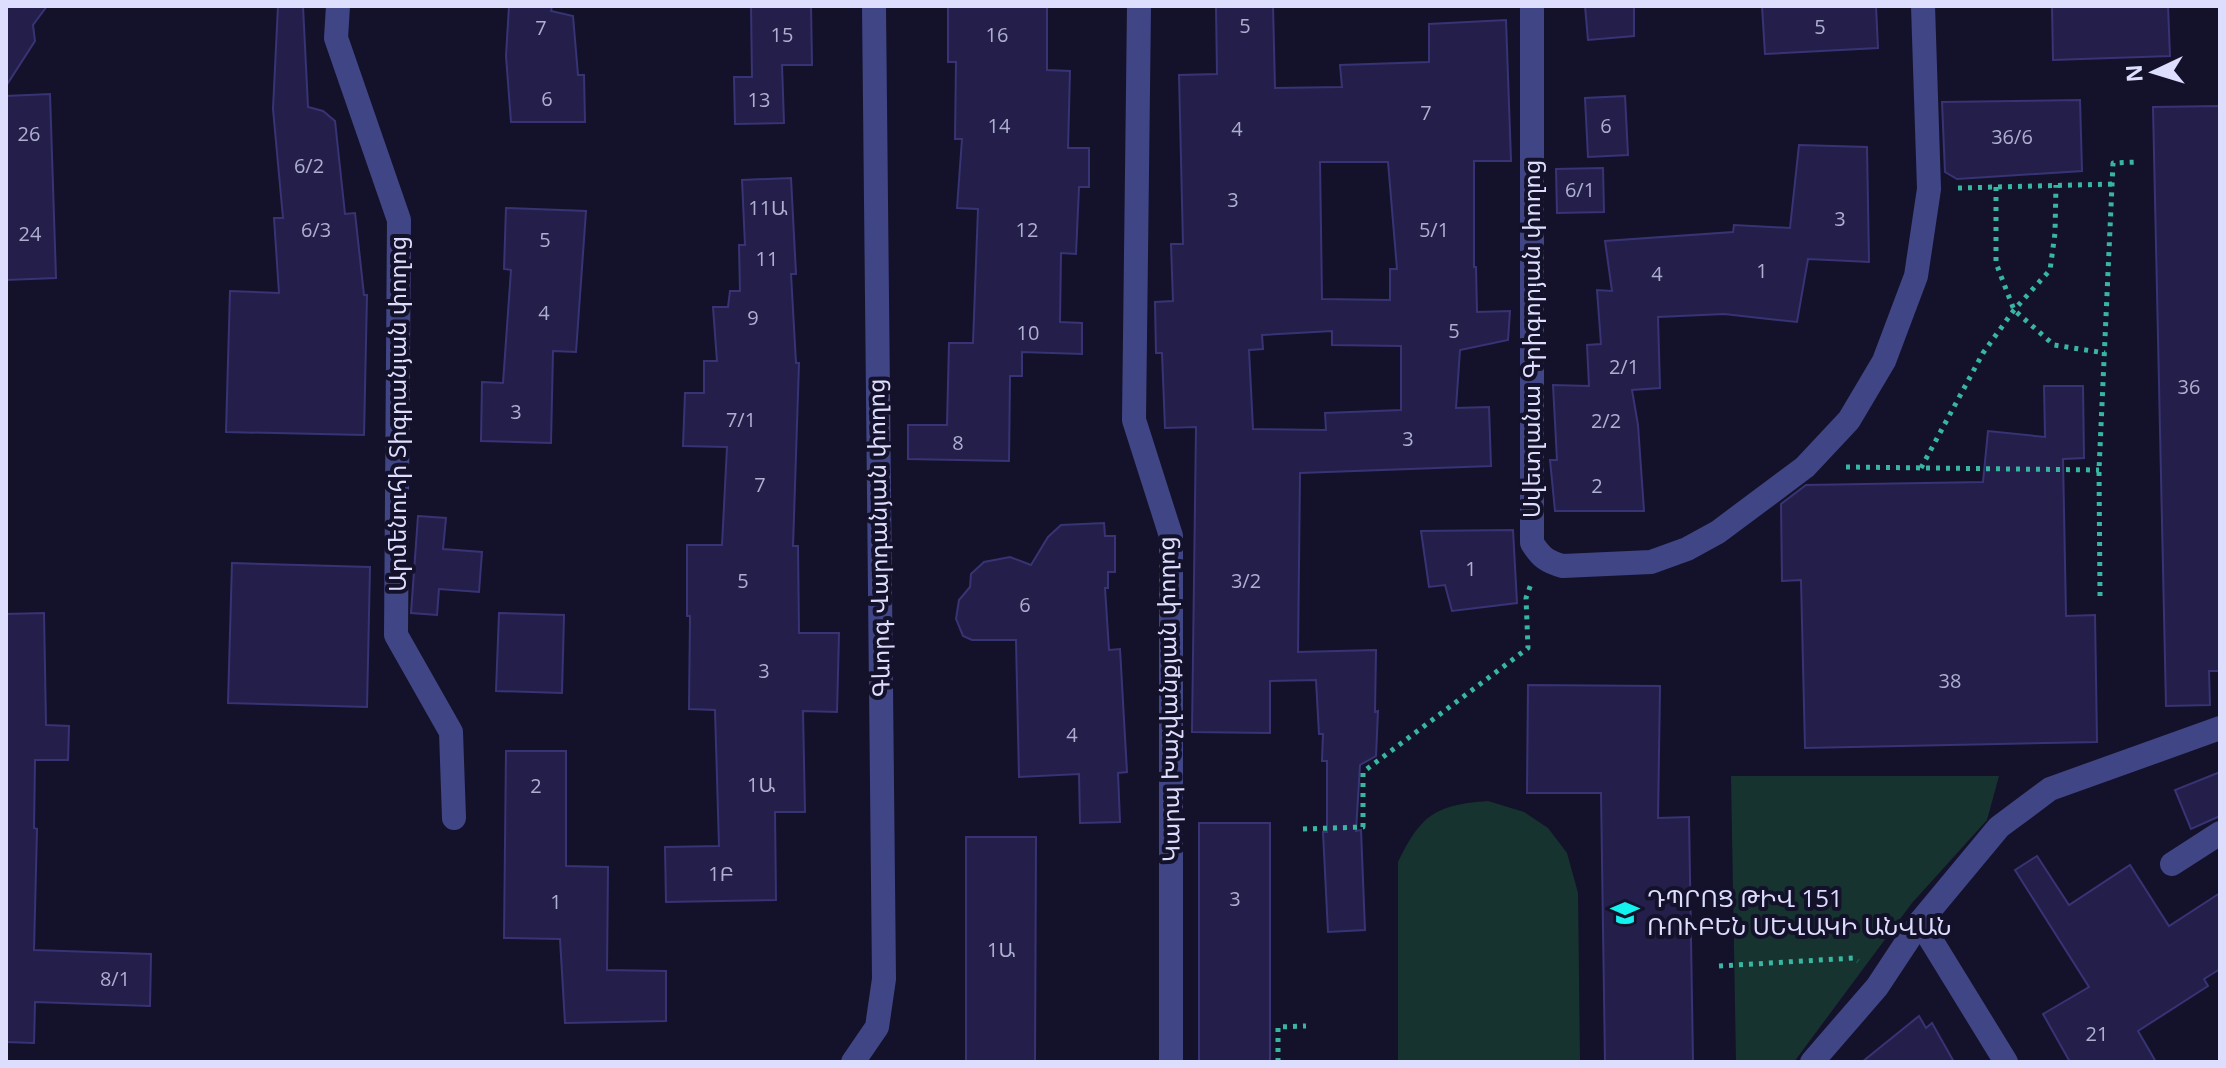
<svg xmlns="http://www.w3.org/2000/svg" width="2226" height="1068" font-family="'Open Sans','Noto Sans Armenian',sans-serif">
  <style>
    .green { fill: #16332f }
    .building { fill: #231f4a; stroke: #383374; stroke-width: 2; fill-rule: evenodd }
    .lines { fill: none; stroke-linecap: round; stroke-linejoin: round }
    .path { stroke: #38b6a1; stroke-width: 5; stroke-dasharray: 4 6; stroke-linecap: butt }
    .minor { stroke: #404586; stroke-width: 24 }
    .labels { text-anchor: middle; stroke-width: 8; stroke-linejoin: round; paint-order: stroke }
    .number-label { font-size: 20px; fill: #aeaed0 }
    .street-label { font-size: 24px; fill: #ddddfd; stroke: #14122a }
    .poi-label { font-size: 24px; fill: #ddddfd; stroke: #14122a; text-anchor: start }
  </style>
  <rect width="100%" height="100%" fill="#14122a"/>
  <g class="green">
    <polygon points="1731,776 1999,776 1987,820 1912,903 1794,1062 1736,1062"/>
    <path d="M1488 801 1524 812 1548 828 1567 853 1578 893 1580 1062H1398V862C1421 814 1436 805 1488 801Z"/>
  </g>
  <g class="building">
    <polygon points="6,6 47,6 33,25 35,41 6,86"/>
    <polygon points="278,6 303,6 308,107 323,111 335,121 345,214 355,213 364,295 367,295 364,435 226,432 230,291 279,293 274,218 283,218 273,109"/>
    <polygon points="509,6 552,6 551,11 573,16 578,75 584,75 585,122 511,122 506,56"/>
    <polygon points="751,6 811,6 812,65 782,65 784,123 735,124 734,77 752,77"/>
    <polygon points="948,6 1047,6 1047,70 1070,71 1068,148 1089,148 1089,187 1079,187 1076,254 1061,253 1060,322 1082,323 1082,354 1022,352 1022,376 1010,376 1009,461 908,459 908,425 947,425 949,343 973,343 978,209 957,208 962,139 955,139 956,62 948,62"/>
    <path d="M1216 6H1273L1275 88 1342 87 1340 65 1429 62V24L1506 20 1511 161H1474V267H1476L1477 312 1510 311 1508 340 1460 350 1456 408 1489 407 1491 466 1300 473 1298 652 1376 650 1375 712 1378 711 1376 756 1360 765 1356 831 1361 830 1365 930 1328 932 1323 832H1327V761H1322L1323 734H1319L1316 680 1270 681V733L1192 732 1196 427 1165 428 1162 353H1156L1155 302 1173 301 1171 244H1183L1179 75 1217 74ZM1320 162H1388L1397 269H1390V300L1322 299ZM1332 331V345L1401 346V410L1325 413 1326 430 1253 429 1249 350 1263 349 1262 335Z"/>
    <polygon points="1585,6 1634,6 1634,36 1588,40"/>
    <polygon points="1762,6 1876,6 1878,48 1765,54"/>
    <polygon points="2052,6 2168,6 2170,56 2053,60"/>
    <polygon points="50,94 56,278 6,280 6,96"/>
    <polygon points="1625,96 1628,155 1588,157 1585,98"/>
    <polygon points="2080,100 2082,171 1957,179 1945,172 1942,102"/>
    <polygon points="2220,106 2220,671 2209,671 2210,705 2166,706 2153,107"/>
    <polygon points="1799,145 1867,147 1869,262 1808,259 1797,322 1724,314 1658,317 1660,388 1632,390 1638,425 1644,511 1555,511 1550,460 1557,460 1553,385 1589,386 1587,345 1601,344 1597,290 1612,291 1605,241 1733,232 1734,225 1790,228"/>
    <polygon points="1603,168 1604,212 1557,213 1556,169"/>
    <polygon points="791,178 796,274 791,274 796,363 799,363 793,546 798,546 799,633 839,633 837,712 803,711 805,812 775,812 776,900 666,902 665,847 719,846 715,710 689,709 690,616 687,616 687,545 722,545 727,447 683,446 685,393 704,393 704,361 717,361 713,307 728,307 730,291 740,291 739,245 745,245 742,180"/>
    <polygon points="506,208 586,211 576,352 553,351 551,443 481,441 482,382 503,383 511,270 504,269"/>
    <polygon points="2044,386 2083,386 2084,458 2063,459 2066,616 2095,615 2097,742 1805,748 1801,580 1782,581 1781,504 1806,485 1983,482 1988,431 2045,437"/>
    <polygon points="418,516 446,518 443,549 482,552 479,592 439,589 437,615 411,613"/>
    <polygon points="1104,523 1105,536 1115,536 1115,572 1108,572 1108,588 1105,588 1109,650 1120,649 1127,772 1118,773 1120,822 1080,823 1079,774 1019,777 1016,640 972,640 963,636 956,619 959,600 970,587 971,574 984,562 1010,557 1031,565 1048,537 1061,525"/>
    <polygon points="1513,530 1517,603 1452,611 1445,585 1429,587 1421,531"/>
    <polygon points="232,563 370,567 367,707 228,703"/>
    <polygon points="44,613 46,725 69,726 68,760 35,760 34,828 37,829 34,950 151,954 150,1006 35,1002 34,1043 6,1042 6,614"/>
    <polygon points="499,613 564,615 562,693 496,691"/>
    <polygon points="1528,685 1660,686 1658,818 1689,817 1693,1062 1605,1062 1601,793 1527,793"/>
    <polygon points="506,751 566,751 566,866 608,867 607,970 666,971 666,1021 565,1023 560,939 504,938"/>
    <polygon points="2220,772 2220,816 2191,829 2175,790"/>
    <rect x="1199" y="823" width="71" height="239"/>
    <polygon points="966,837 1036,837 1035,1062 966,1062"/>
    <polygon points="2037,856 2069,905 2130,865 2169,926 2220,893 2220,969 2204,979 2208,986 2138,1031 2156,1062 2070,1062 2043,1014 2089,987 2015,870"/>
    <polygon points="1919,1016 1926,1028 1932,1023 1954,1062 1862,1062"/>
  </g>
  <g class="lines">
    <g class="path">
      <polyline points="1996,187 1996,263 2014,310 2054,345 2105,353"/>
      <polyline points="1958,188 2113,184"/>
      <polyline points="1846,467 2099,470"/>
      <polyline points="1921,468 1983,353 2014,310 2050,270 2055,233 2056,185"/>
      <polyline points="2100,596 2099,470 2113,163 2137,162"/>
      <polyline points="1303,829 1363,827 1363,772 1528,648 1526,598 1531,584"/>
      <polyline points="1719,966 1854,958 1858,961"/>
      <polyline points="1278,1062 1278,1027 1306,1026"/>
    </g>
    <g class="minor">
      <polyline points="338,6 336,38 399,220 396,635 451,732 454,818"/>
      <polyline points="1139,6 1134,420 1171,536 1171,1062"/>
      <path d="M1532 6V543C1541 557 1547 562 1563 566L1651 562 1687 549 1718 532 1805 467 1849 420 1884 361 1916 276 1929 189 1923 6"/>
      <polyline points="2172,864 2220,833"/>
      <polyline points="1920,922 2006,1062"/>
      <polyline points="853,1062 877,1027 884,979 874,6"/>
      <polyline points="1812,1062 1877,987 1920,922 1999,827 2050,789 2220,728"/>
    </g>
  </g>
  <defs>
    <symbol id="school-bare" viewBox="-9 -9 18 18"><path d="M0-5L7-2L0 1L-7-2ZM-4 1L0 2.5L4 1V4Q0 6-4 4Z" fill="#14f2f0" stroke="#14122a" stroke-width="2.5" paint-order="stroke"/></symbol>
  </defs>
  <g fill-rule="evenodd">
    <use href="#school-bare" x="1605" y="893" width="40" height="40"/>
  </g>
  <g class="labels">
    <g class="number-label">
      <text x="1245" y="33">5</text>
      <text x="1820" y="34">5</text>
      <text x="541" y="35">7</text>
      <text x="782" y="42">15</text>
      <text x="997" y="42">16</text>
      <text x="547" y="106">6</text>
      <text x="759" y="107">13</text>
      <text x="1426" y="120">7</text>
      <text x="999" y="133">14</text>
      <text x="1606" y="133">6</text>
      <text x="1237" y="136">4</text>
      <text x="29" y="141">26</text>
      <text x="2012" y="144">36/6</text>
      <text x="309" y="173">6/2</text>
      <text x="1580" y="197">6/1</text>
      <text x="1233" y="207">3</text>
      <text x="768" y="215">11Ա</text>
      <text x="1840" y="226">3</text>
      <text x="316" y="237">6/3</text>
      <text x="1027" y="237">12</text>
      <text x="1434" y="237">5/1</text>
      <text x="30" y="241">24</text>
      <text x="545" y="247">5</text>
      <text x="767" y="266">11</text>
      <text x="1762" y="278">1</text>
      <text x="1657" y="281">4</text>
      <text x="544" y="320">4</text>
      <text x="753" y="325">9</text>
      <text x="1454" y="338">5</text>
      <text x="1028" y="340">10</text>
      <text x="1624" y="374">2/1</text>
      <text x="2189" y="394">36</text>
      <text x="516" y="419">3</text>
      <text x="741" y="427">7/1</text>
      <text x="1606" y="428">2/2</text>
      <text x="1408" y="446">3</text>
      <text x="958" y="450">8</text>
      <text x="760" y="492">7</text>
      <text x="1597" y="493">2</text>
      <text x="1471" y="576">1</text>
      <text x="743" y="588">5</text>
      <text x="1246" y="588">3/2</text>
      <text x="1025" y="612">6</text>
      <text x="764" y="678">3</text>
      <text x="1950" y="688">38</text>
      <text x="1072" y="742">4</text>
      <text x="761" y="792">1Ա</text>
      <text x="536" y="793">2</text>
      <text x="721" y="881">1Բ</text>
      <text x="1235" y="906">3</text>
      <text x="556" y="909">1</text>
      <text x="1001" y="957">1Ա</text>
      <text x="115" y="986">8/1</text>
      <text x="2097" y="1041">21</text>
    </g>
    <g class="street-label">
      <text transform="translate(1532 339) rotate(-90)" y="8">Սվետլանա Գրիգորյան փողոց</text>
      <text transform="translate(398 414) rotate(-90)" y="8">Արմենուհի Տիգրանյան փողոց</text>
      <text transform="translate(879 538) rotate(-91)" y="8">Գևորգ Վարդանյան փողոց</text>
      <text transform="translate(1169 699) rotate(-91)" y="8">Կարպ Խաչվանքյան փողոց</text>
    </g>
    <g class="poi-label">
      <text x="1647" y="907">ԴՊՐՈՑ ԹԻՎ 151<tspan x="1647" dy="28">ՌՈՒԲԵՆ ՍԵՎԱԿԻ ԱՆՎԱՆ</tspan></text>
    </g>
  </g>
  <rect width="2226" height="1068" fill="none" stroke="#ddddfd" stroke-width="16"/>
  <g transform="translate(2154 72) rotate(266)" stroke="#14122a" stroke-width="6" paint-order="stroke">
  <path d="M0-6L14 30L0 20L-14 30Z" fill="#ddddfd"/>
  <text y="-12" font-size="22" font-weight="bold" text-anchor="middle" fill="#ddddfd">N</text>
  </g>
</svg>
